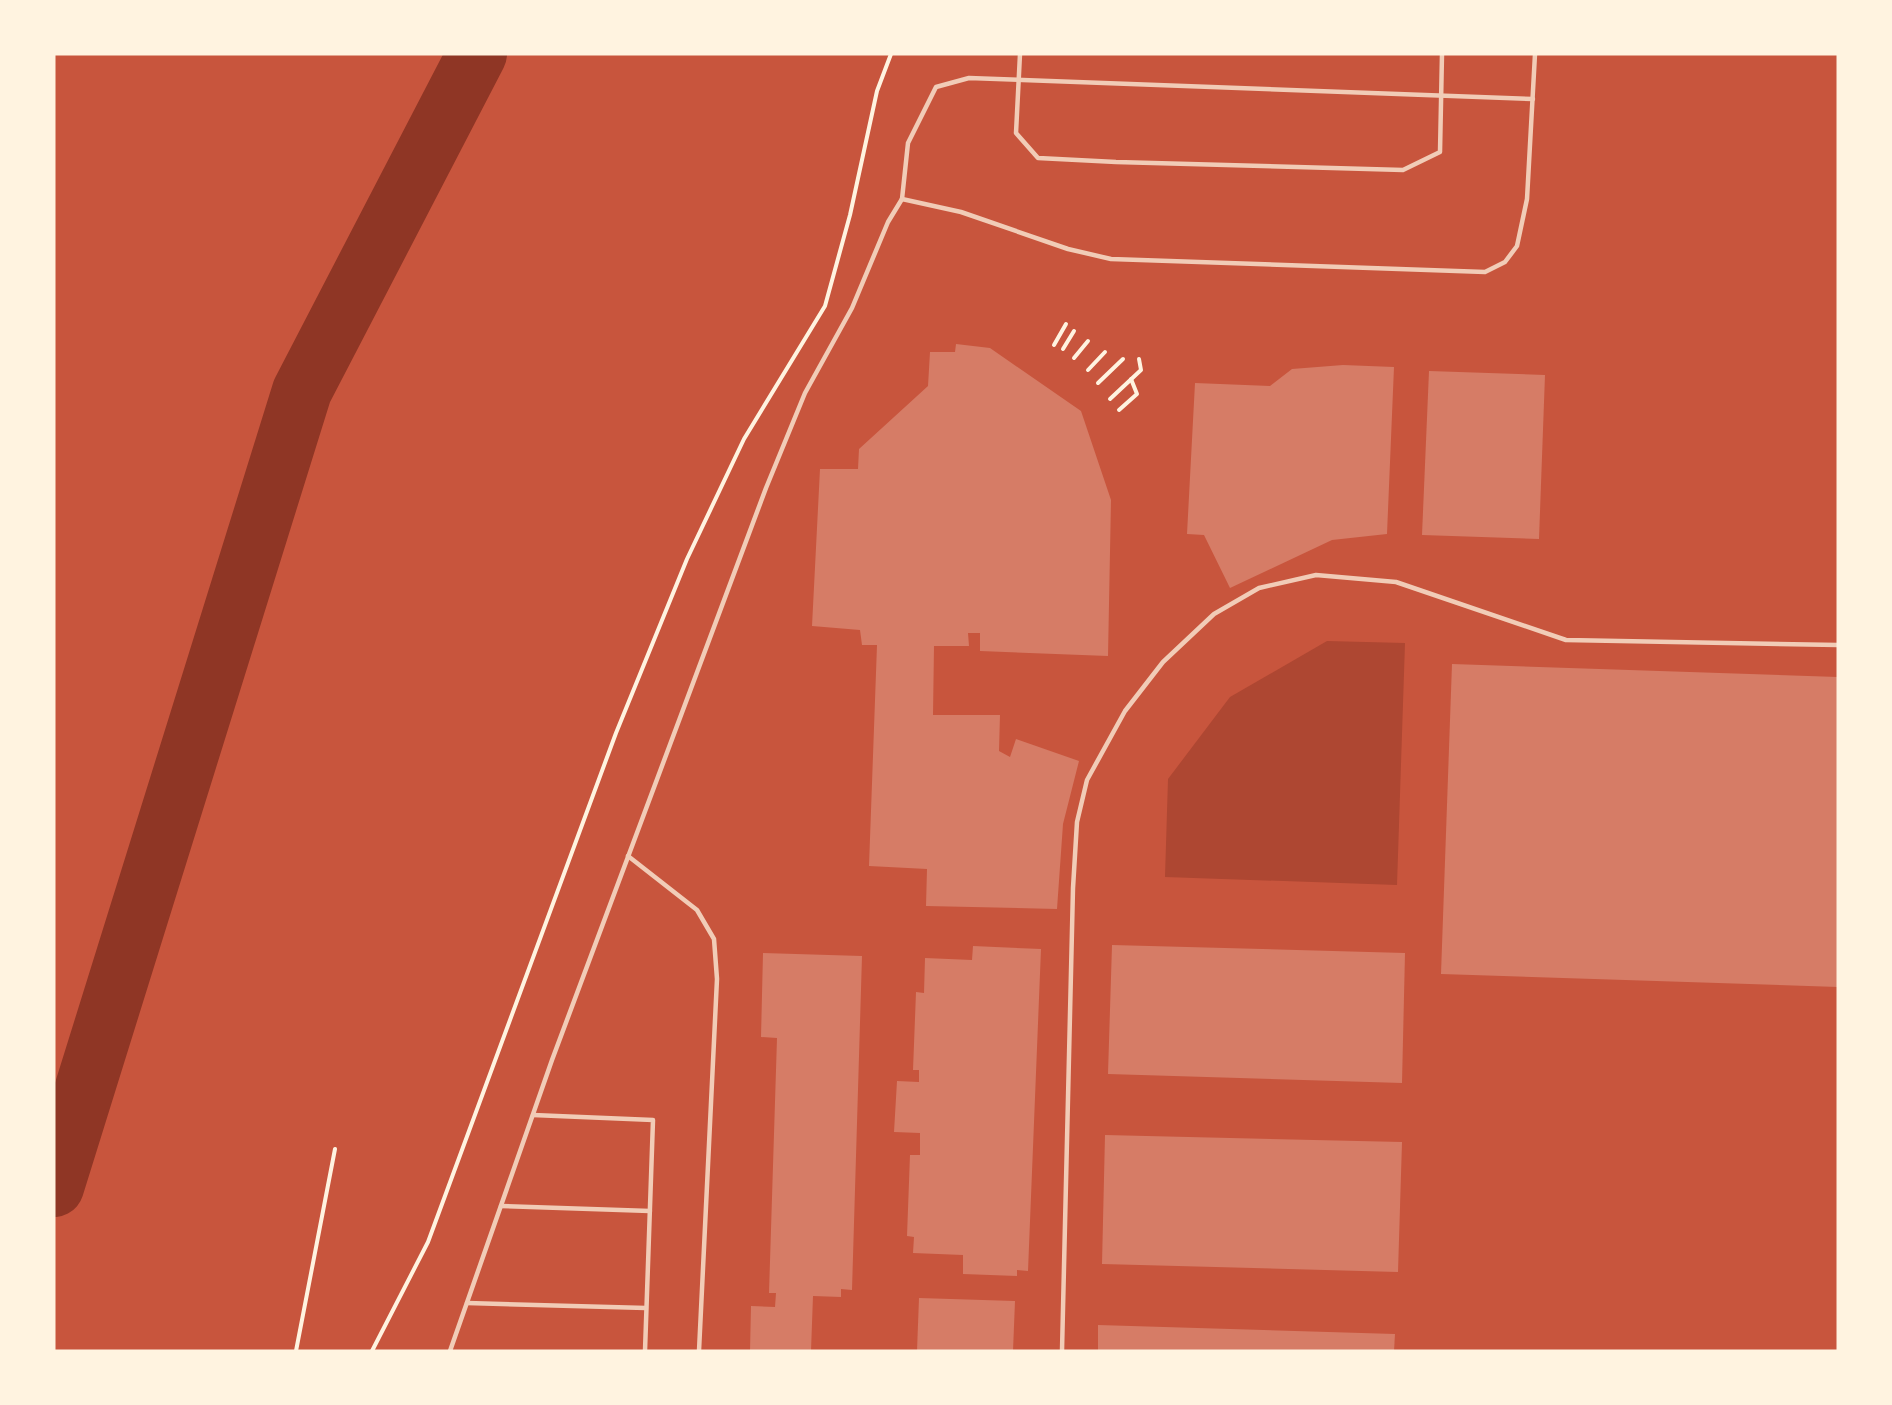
<svg xmlns="http://www.w3.org/2000/svg" width="1892" height="1405" font-family="'Fira Sans',sans-serif">
  <style>
    .green { fill: #ae4732 }
    .lines { fill: none; stroke-linecap: round; stroke-linejoin: round }
    .river { stroke: #8f3625; stroke-width: 60 }
    .building { fill: #d67c66 }
    .path { stroke: #fff3e0; stroke-width: 4 }
    .service { stroke: #f1ccb7; stroke-width: 4.5 }
  </style>
  <rect width="100%" height="100%" fill="#c8553d"/>
  <polygon class="green" points="1327,641 1405,643 1397,885 1165,877 1168,779 1230,697"/>
  <g class="lines">
    <polyline class="river" points="54,1187 302,391 477,54"/>
  </g>
  <g class="building">
    <polygon points="956,344 990,348 1081,411 1111,500 1108,656 980,651 980,633 968,633 969,646 934,646 933,715 1000,715 999,751 1010,757 1016,739 1079,761 1063,824 1057,909 926,906 927,869 869,866 877,645 862,645 860,630 812,626 820,469 858,469 859,449 928,386 930,352 955,352"/>
    <polygon points="1343,365 1394,367 1387,534 1332,540 1230,588 1204,535 1187,534 1195,383 1270,386 1292,369"/>
    <polygon points="1429,371 1545,375 1539,539 1422,535"/>
    <polygon points="1452,664 1838,677 1838,987 1441,974"/>
    <polygon points="1112,945 1405,953 1402,1083 1108,1074"/>
    <polygon points="973,946 1041,949 1028,1271 1017,1270 1017,1276 963,1274 963,1255 913,1253 914,1237 907,1236 910,1155 920,1155 920,1133 894,1132 897,1081 919,1082 919,1070 913,1070 916,992 924,993 925,958 972,960"/>
    <polygon points="763,953 862,956 852,1290 841,1289 841,1297 813,1296 811,1351 750,1351 751,1306 775,1307 776,1293 769,1293 777,1038 761,1037"/>
    <polygon points="1105,1135 1402,1142 1398,1272 1102,1264"/>
    <polygon points="919,1298 1015,1301 1013,1351 917,1351"/>
    <polygon points="1098,1325 1395,1334 1394,1351 1098,1351"/>
  </g>
  <g class="lines">
    <g class="path">
      <polyline points="1054,345 1066,324"/>
      <polyline points="1063,349 1074,331"/>
      <polyline points="1074,358 1088,341"/>
      <polyline points="1088,370 1105,352"/>
      <polyline points="1098,383 1123,359"/>
      <polyline points="1110,399 1141,370 1139,359"/>
      <polyline points="1119,410 1137,394 1131,379"/>
      <polyline points="296,1351 335,1149"/>
      <polyline points="372,1351 428,1242 616,733 687,559 744,439 825,306 850,215 877,91 891,54"/>
    </g>
    <g class="service">
      <polyline points="1020,54 1016,133 1038,158 1116,162 1403,170 1440,152 1442,54"/>
      <polyline points="902,199 908,143 936,87 969,78 1533,99"/>
      <polyline points="628,856 697,910 714,939 717,979 699,1351"/>
      <polyline points="533,1115 653,1120 645,1351"/>
      <polyline points="501,1206 650,1211"/>
      <polyline points="467,1303 646,1308"/>
      <polyline points="450,1351 552,1060 766,488 805,393 852,308 888,222 902,199 961,212 1068,249 1111,259 1485,272 1505,262 1517,246 1527,199 1535,54"/>
      <polyline points="1062,1351 1073,888 1077,822 1087,780 1125,711 1163,662 1214,614 1259,588 1316,575 1396,582 1566,640 1838,645"/>
    </g>
  </g>
  <rect width="1892" height="1405" fill="none" stroke="#fff3e0" stroke-width="111"/>
</svg>
